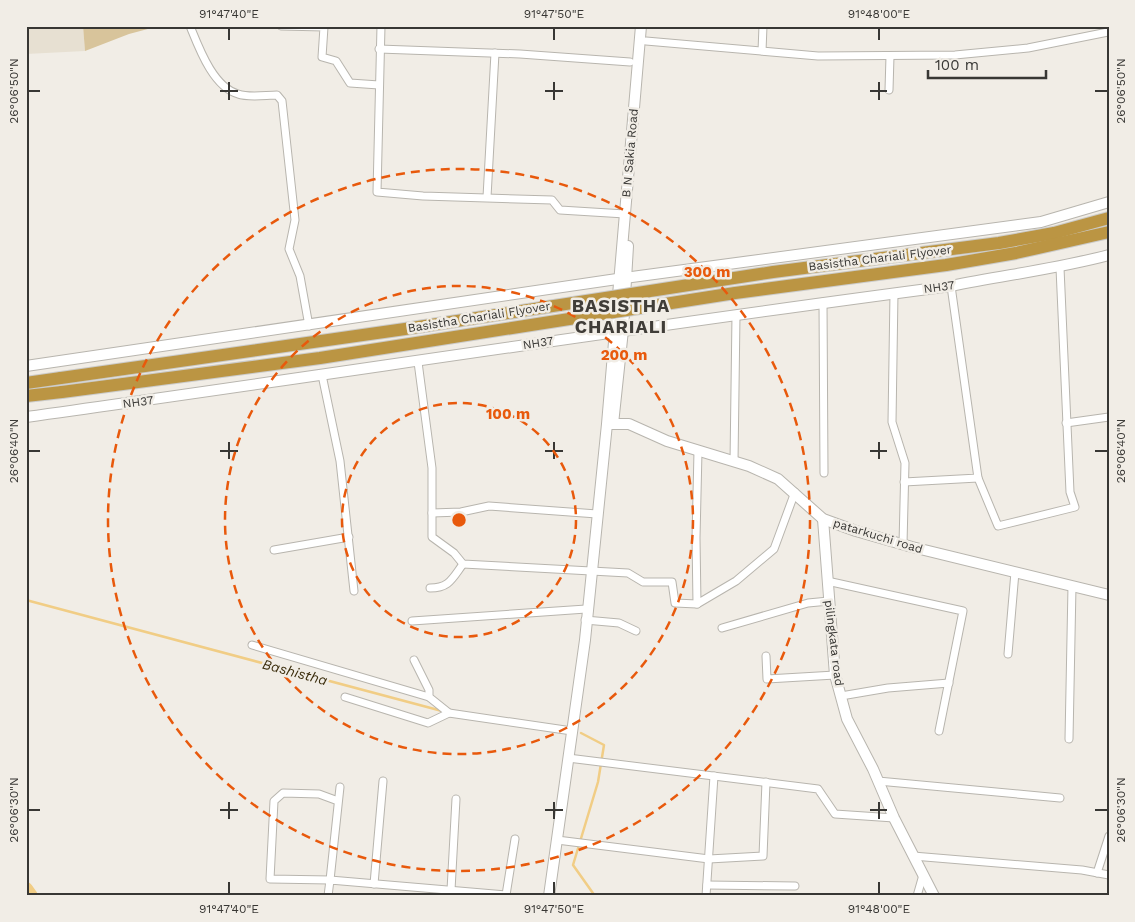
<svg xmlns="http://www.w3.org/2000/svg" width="1135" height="922" font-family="'Work Sans',sans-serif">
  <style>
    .built { fill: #e7e0d2 }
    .green { fill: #d8c49b }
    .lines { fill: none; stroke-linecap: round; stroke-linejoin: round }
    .stream { stroke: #f1cd85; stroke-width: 2.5 }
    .river { stroke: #f1cd85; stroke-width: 14 }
    .street-casing { stroke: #b8b5ae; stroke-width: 9 }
    .secondary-casing { stroke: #b8b5ae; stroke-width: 12 }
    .highway-casing { stroke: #cbcbca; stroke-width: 14 }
    .street { stroke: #fff; stroke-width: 7 }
    .secondary { stroke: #fff; stroke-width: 10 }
    .highway { stroke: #bb9543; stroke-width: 12 }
    .highway-bridge-casing { stroke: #cbcbca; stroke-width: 14; stroke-linecap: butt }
    .highway-bridge { stroke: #bb9543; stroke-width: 12 }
    .ticks { fill: none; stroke: #383734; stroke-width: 2 }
    .ring { fill: none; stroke: #e8590c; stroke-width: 2.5; stroke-dasharray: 9 6 }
    .labels { text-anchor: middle; stroke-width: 5; stroke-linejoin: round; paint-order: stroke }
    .street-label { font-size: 12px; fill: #383734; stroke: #f1ede6 }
    .water-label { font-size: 14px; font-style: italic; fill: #3c2e0d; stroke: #f1ede6 }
    .district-label { font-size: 18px; font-weight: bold; letter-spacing: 1px; fill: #403d38; stroke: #f1ede6 }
    .centre { fill: #e8590c; stroke: #f1ede6; stroke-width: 2.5 }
    .ring-label { font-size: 15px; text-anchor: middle; font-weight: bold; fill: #e8590c; stroke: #f1ede6; stroke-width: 5; stroke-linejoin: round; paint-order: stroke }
    .neatline { fill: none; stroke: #383734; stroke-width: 2 }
    .ticks-label { font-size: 12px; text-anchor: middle; fill: #383734 }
  </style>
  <rect width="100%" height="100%" fill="#f1ede6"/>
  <polygon class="built" points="26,26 83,26 85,51 26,54"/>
  <polygon class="green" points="83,26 159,26 129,34 85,51"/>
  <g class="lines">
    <g class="stream">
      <polyline points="26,600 442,711"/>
      <polyline points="581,733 604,745 598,782 573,865 595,896"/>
    </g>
    <polyline class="river" points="26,889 31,896"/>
    <defs>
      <g id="street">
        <path d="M190 26C199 48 213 87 238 94 249 98 266 95 277 95L282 101 295 220 289 249 300 276 309 326"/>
        <polyline points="281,26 324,27 322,57 336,61 350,83 379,85"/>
        <polyline points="381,26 377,192 423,196 552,200 560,210 625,214"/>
        <polyline points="646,41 818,56 955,55 1028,48 1108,32"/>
        <polyline points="379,49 520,54 630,62"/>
        <polyline points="762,51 763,26"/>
        <polyline points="889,90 890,56"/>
        <polyline points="487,197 495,53"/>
        <polyline points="894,293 892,422 905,463 903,544"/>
        <polyline points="823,302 824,473"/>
        <polyline points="418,362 432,468 432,537 454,553 463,564 628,573 643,582 672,582 675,603 697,604"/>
        <polyline points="322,375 340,461 354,591"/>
        <polyline points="1066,423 1109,417"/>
        <polyline points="698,451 696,538 697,604 736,581 774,549 795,492"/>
        <polyline points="734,462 736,315"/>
        <polyline points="978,478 998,526 1075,507 1070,492 1060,268"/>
        <polyline points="904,482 978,478 951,286"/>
        <polyline points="432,513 461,512 489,506 597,514"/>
        <polyline points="274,550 349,537"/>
        <polyline points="827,581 963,611 939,731"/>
        <path d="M430 588C449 588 452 579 463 564"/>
        <polyline points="585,620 619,623 636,631"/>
        <polyline points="412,621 586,609"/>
        <polyline points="722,628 808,603 829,601"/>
        <polyline points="252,645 429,697"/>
        <polyline points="1008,654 1015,572"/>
        <polyline points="766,656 767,679 835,675"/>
        <polyline points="841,696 888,688 949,683"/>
        <polyline points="345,697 428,723 449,713 429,697 429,690 414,660"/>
        <polyline points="449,713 572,731"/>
        <polyline points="1069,739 1072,586"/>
        <polyline points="568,758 818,789 835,814 894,818"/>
        <polyline points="878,781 1060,798"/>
        <polyline points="338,801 319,794 283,793 274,801 270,879 330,880 340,787"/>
        <polyline points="557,840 709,859 763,856 766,782"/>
        <polyline points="913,856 1082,870 1109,875"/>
        <polyline points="1097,873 1109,836"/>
        <polyline points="374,884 383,781"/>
        <polyline points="707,885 795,886"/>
        <polyline points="451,890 456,799"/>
        <polyline points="328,896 330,880 506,895 515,839"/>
        <polyline points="706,896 714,776"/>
        <polyline points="917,896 923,875"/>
      </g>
      <g id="secondary">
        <polyline points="26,366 617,279 1041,222 1109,202"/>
        <path d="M26 417C335 374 642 326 951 286 1004 275 1057 269 1109 255"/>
        <polyline points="608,424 629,424 667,441 749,466 778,479 823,519 856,531 912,547 1109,595"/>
        <polyline points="613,424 623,330 628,246"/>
        <polyline points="823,519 835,675 847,719 873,769 894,818 934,896"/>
        <polyline points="549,896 585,640 607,424 641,26"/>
      </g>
      <g id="highway">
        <polyline points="26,383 61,378"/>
        <polyline points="26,396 62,392"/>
      </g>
    </defs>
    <use href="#street" class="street-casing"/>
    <use href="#secondary" class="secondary-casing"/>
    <use href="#highway" class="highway-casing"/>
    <use href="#street" class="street"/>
    <use href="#secondary" class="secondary"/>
    <use href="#highway" class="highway"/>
    <defs>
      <g id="highway-bridge">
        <polyline points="61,378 405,329 773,272 999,243 1054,233 1109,218"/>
        <polyline points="62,392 320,358 735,293 946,265 1016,253 1109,232"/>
      </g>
    </defs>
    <use href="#highway-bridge" class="highway-bridge-casing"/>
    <use href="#highway-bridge" class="highway-bridge"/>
  </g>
  <path class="ticks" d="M229 28V40M554 28V40M879 28V40M229 82V100M554 82V100M879 82V100M28 91H40M220 91H238M545 91H563M870 91H887M1095 91H1108M229 442V459M554 442V459M879 442V459M28 451H40M220 451H238M545 451H563M870 451H887M1095 451H1108M229 802V819M554 802V819M879 802V819M28 810H40M220 810H238M545 810H563M870 810H887M1095 810H1108M229 882V894M554 882V894M879 882V894"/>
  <g class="ring">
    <circle cx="459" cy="520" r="117"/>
    <circle cx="459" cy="520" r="234"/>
    <circle cx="459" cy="520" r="351"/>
  </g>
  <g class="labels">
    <g class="street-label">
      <text transform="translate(630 153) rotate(-85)" y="4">B N Sakia Road</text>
      <text transform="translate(880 258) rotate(-7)" y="4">Basistha Chariali Flyover</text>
      <text transform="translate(939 287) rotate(-8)" y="4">NH37</text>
      <text transform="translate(479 317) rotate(-9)" y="4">Basistha Chariali Flyover</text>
      <text transform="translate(538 343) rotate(-9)" y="4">NH37</text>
      <text transform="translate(138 402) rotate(-8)" y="4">NH37</text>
      <text transform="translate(878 536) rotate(17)" y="4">patarkuchi road</text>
      <text transform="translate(834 643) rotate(83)" y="4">pilingkata road</text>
    </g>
    <g class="water-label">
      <text transform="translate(295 672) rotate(15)" y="5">Bashistha</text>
    </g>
    <g class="district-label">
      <text x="621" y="312">BASISTHA<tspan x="621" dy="21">CHARIALI</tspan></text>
    </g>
  </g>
  <circle cx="459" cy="520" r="8" class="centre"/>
  <g class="ring-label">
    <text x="707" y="277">300 m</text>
    <text x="624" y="360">200 m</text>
    <text x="508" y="419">100 m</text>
  </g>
  <rect width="1135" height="922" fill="none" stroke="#f1ede6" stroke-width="55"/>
  <path d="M928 70v8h118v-8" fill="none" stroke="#383734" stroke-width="2.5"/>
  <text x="935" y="70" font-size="15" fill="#383734" stroke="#f1ede6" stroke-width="4" paint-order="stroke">100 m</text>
  <rect x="28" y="28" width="1080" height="866" class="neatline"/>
  <g class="ticks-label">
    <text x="229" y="18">91°47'40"E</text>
    <text x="554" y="18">91°47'50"E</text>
    <text x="879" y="18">91°48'00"E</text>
    <text transform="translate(14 91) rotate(-90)" y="4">26°06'50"N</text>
    <text transform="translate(1121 91) rotate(-90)" y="4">26°06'50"N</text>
    <text transform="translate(14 451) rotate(-90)" y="4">26°06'40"N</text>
    <text transform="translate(1121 451) rotate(-90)" y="4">26°06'40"N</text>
    <text transform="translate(14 810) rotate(-90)" y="4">26°06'30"N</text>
    <text transform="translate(1121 810) rotate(-90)" y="4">26°06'30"N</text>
    <text x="229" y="913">91°47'40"E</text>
    <text x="554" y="913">91°47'50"E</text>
    <text x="879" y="913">91°48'00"E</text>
  </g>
</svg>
